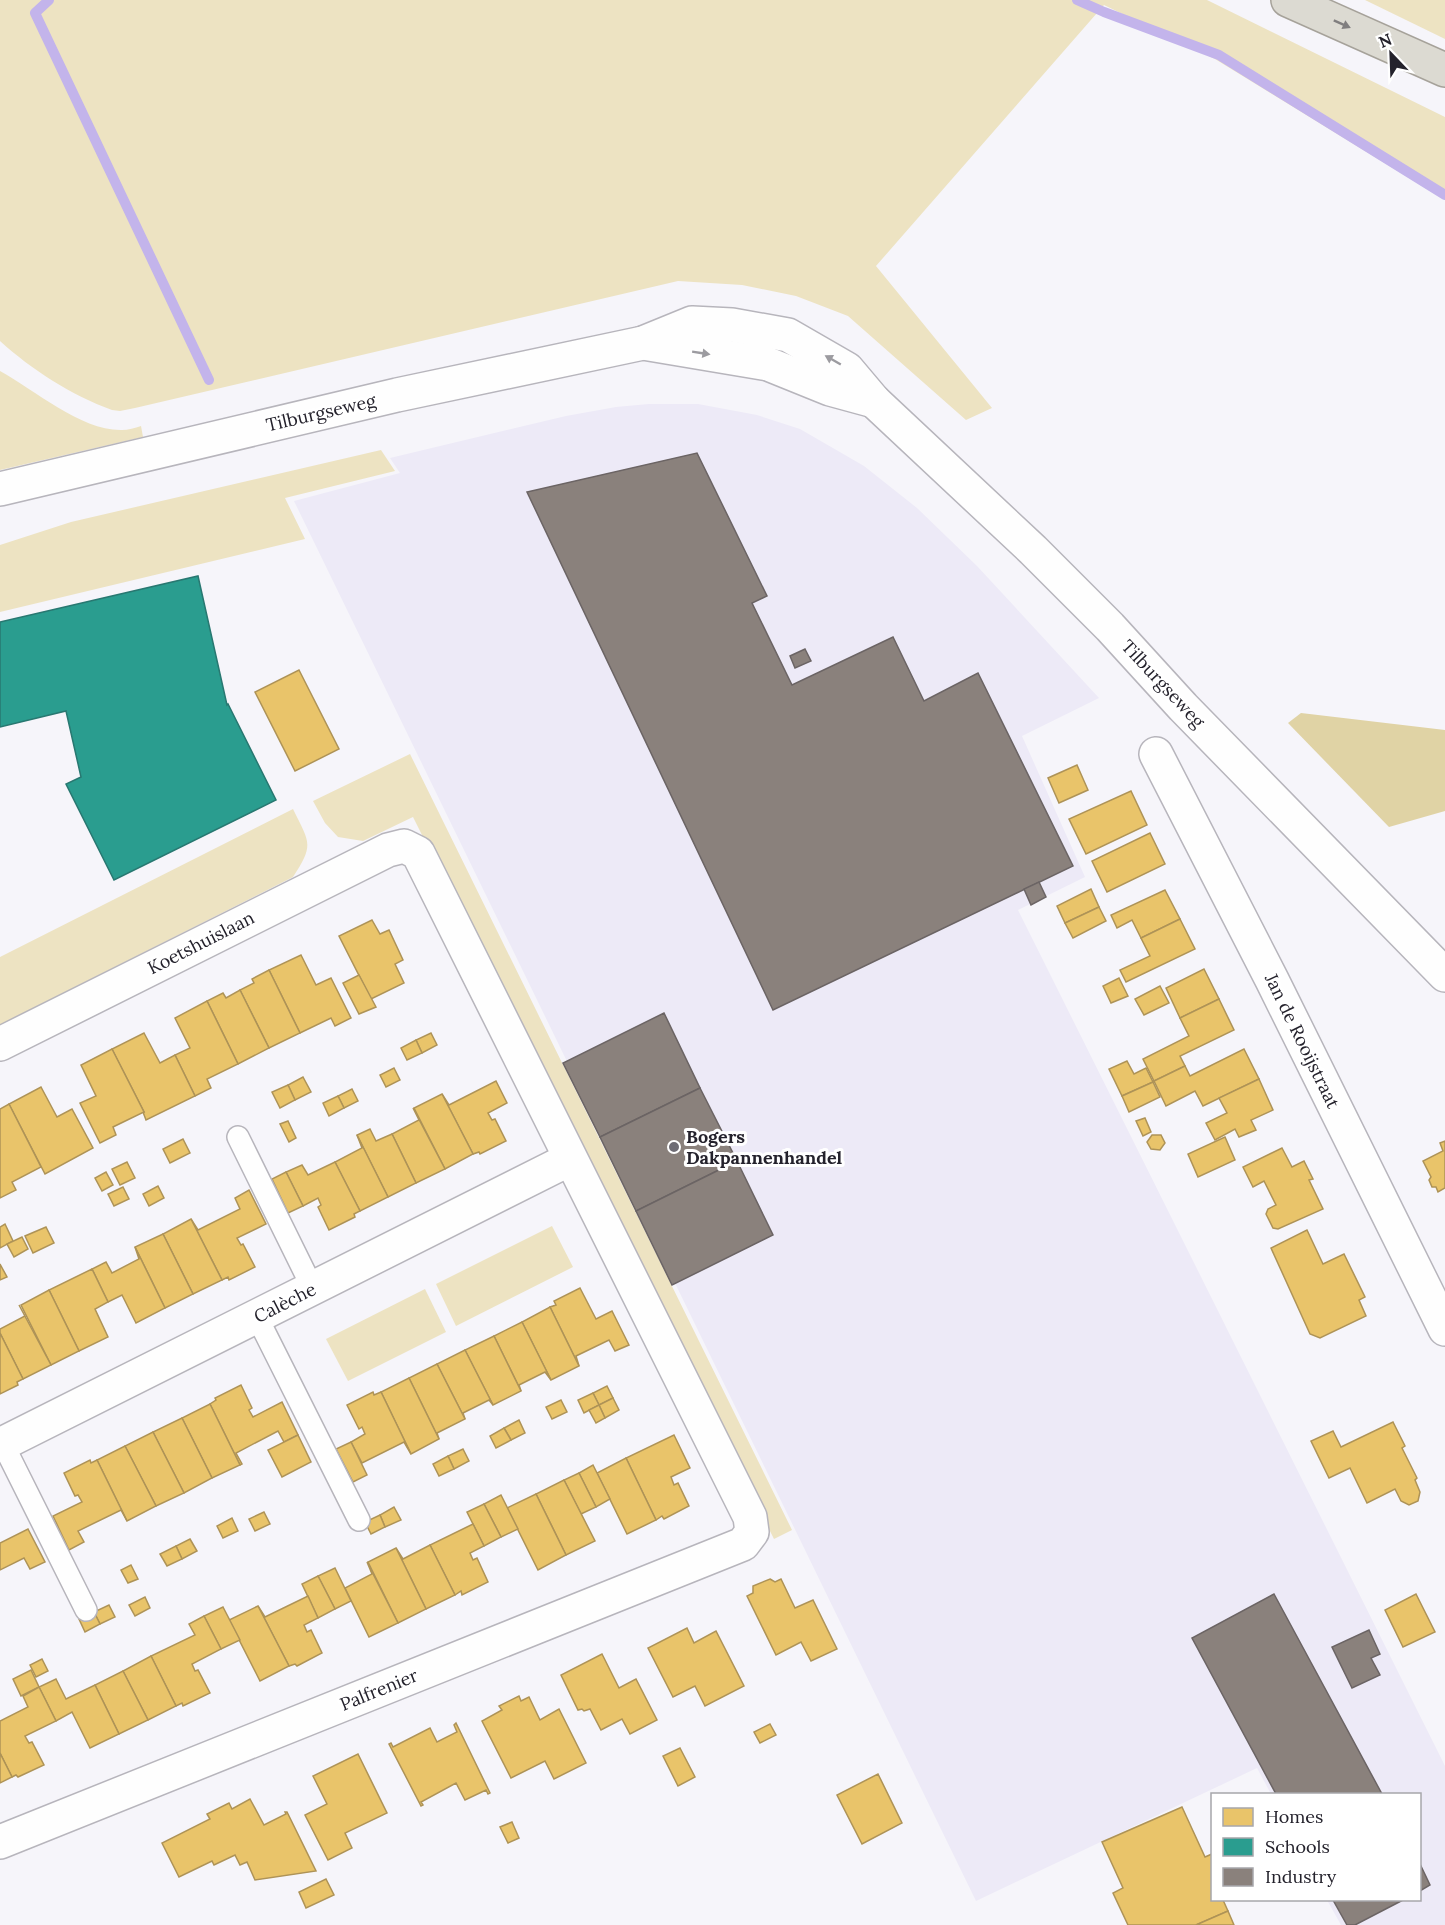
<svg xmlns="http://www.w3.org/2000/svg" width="1445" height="1925" font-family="Lora,serif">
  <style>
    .built { fill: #edeaf7 }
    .green { fill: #ede3c2 }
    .forest { fill: #e0d3a5 }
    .homes { fill: #e9c46a; stroke: #ae9357; stroke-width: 1.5 }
    .schools { fill: #2a9d8f; stroke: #287871; stroke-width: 1.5 }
    .industry { fill: #8a817c; stroke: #6b6464; stroke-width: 1.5 }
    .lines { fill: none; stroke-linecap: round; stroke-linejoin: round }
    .stream { stroke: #c3b4eb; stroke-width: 10 }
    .service-casing { stroke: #b7b5bc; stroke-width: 24 }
    .minor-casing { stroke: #b7b5bc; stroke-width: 36 }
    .tertiary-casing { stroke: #b7b5bc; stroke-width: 36 }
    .trunk-casing { stroke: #a6a29a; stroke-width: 36 }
    .service { stroke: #fefefe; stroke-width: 21 }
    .minor { stroke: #fefefe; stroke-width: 33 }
    .tertiary { stroke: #fefefe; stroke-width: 33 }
    .trunk { stroke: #dcdad2; stroke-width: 33 }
    .oneway { fill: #807e7f }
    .oneway2 { fill: #9c9ba0 }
    .poi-dot { fill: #6e6c74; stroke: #fff; stroke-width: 2 }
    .labels { text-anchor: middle; stroke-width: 6; stroke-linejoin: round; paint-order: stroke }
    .street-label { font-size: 18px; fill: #24222c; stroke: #fff }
    .poi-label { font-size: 18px; font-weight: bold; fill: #24222c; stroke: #fff; text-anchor: start }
  </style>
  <rect width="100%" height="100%" fill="#f6f5fa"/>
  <polygon class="built" points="649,404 698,404 757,415 800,429 864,466 917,508 977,566 1099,698 1022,736 1085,877 1018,910 1445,1766 1445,1925 1341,1925 1327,1900 1420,1900 1420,1794 1271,1794 1257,1768 976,1901 294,501 400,473 390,458 566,416 616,407"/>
  <g class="green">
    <path d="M0 0H1207L1445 117V200L1215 59 1104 5 876 266 992 408 966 420 848 316 796 296 742 285 678 281 135 408 120 411 112 410C71 395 32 370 0 341Z"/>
    <polygon points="1365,0 1445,0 1445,39"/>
    <path d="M0 371C35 390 81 431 122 430 128 430 135 428 141 426L143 437 0 470Z"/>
    <polygon points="381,450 395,471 285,498 305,539 0,612 0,545 71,522"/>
    <polygon points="410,754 792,1530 774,1539 413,817 363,841 338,837 325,823 313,801"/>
    <path d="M293 809C309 842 315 844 293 877L0 1025V957Z"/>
    <polygon points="552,1226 573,1267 456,1326 436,1284"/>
    <polygon points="425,1289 446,1332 348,1381 326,1339"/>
  </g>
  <polygon class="forest" points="1301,713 1445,730 1445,811 1389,827 1288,723"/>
  <g class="homes">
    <polygon points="299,670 339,749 295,771 255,692"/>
    <polygon points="1077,765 1088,790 1059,803 1048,778"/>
    <polygon points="1131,791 1147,825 1086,854 1069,819"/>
    <polygon points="1150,833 1165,864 1107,892 1092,861"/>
    <polygon points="1091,889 1099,907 1065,923 1057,906"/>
    <polygon points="1165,890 1180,919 1141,938 1132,920 1117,928 1111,915"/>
    <polygon points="1099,907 1106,921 1073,938 1065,923"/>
    <polygon points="1180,919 1195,949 1126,982 1120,970 1150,956 1141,938"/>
    <polygon points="372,920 380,934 389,930 403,960 395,964 404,983 371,999 339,936"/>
    <polygon points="301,955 316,985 331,978 351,1018 335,1026 331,1018 300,1033 269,970"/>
    <polygon points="1204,969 1219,999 1180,1018 1166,988"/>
    <polygon points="269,970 300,1033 269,1048 240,990 254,983 252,979"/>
    <polygon points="359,975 376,1007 359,1014 343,983"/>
    <polygon points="1119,978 1128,996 1111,1003 1103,986"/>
    <polygon points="1160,986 1169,1003 1144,1015 1135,999"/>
    <polygon points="240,990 269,1048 238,1064 207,1001 223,993 226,998"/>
    <polygon points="1219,999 1234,1030 1180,1056 1185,1066 1154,1081 1143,1059 1189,1036 1180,1018"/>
    <polygon points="207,1001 238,1064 207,1079 211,1088 195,1096 175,1055 190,1048 175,1018"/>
    <polygon points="144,1033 160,1063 175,1055 195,1096 146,1120 143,1112 144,1112 112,1049"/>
    <polygon points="431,1033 437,1045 422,1053 416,1040"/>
    <polygon points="416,1040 422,1053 407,1060 401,1048"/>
    <polygon points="112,1049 144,1112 113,1127 116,1135 100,1143 80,1103 96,1096 81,1065"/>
    <polygon points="1244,1049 1259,1079 1203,1106 1195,1091 1166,1106 1154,1081 1185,1066 1190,1076"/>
    <polygon points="1127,1061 1134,1074 1146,1068 1153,1082 1122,1096 1109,1069"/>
    <polygon points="394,1068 400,1080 386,1087 380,1075"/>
    <polygon points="303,1077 311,1092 295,1100 288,1085"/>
    <polygon points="1259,1079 1273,1110 1251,1120 1256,1130 1239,1137 1235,1129 1215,1140 1206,1123 1227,1113 1219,1098"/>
    <polygon points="496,1081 507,1103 488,1113 492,1120 495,1119 506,1141 480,1154 479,1152 473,1154 442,1094 449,1105"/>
    <polygon points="1153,1082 1160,1097 1129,1112 1122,1096"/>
    <polygon points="288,1085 295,1100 280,1108 272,1092"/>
    <polygon points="41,1087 57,1117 72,1109 93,1148 45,1174 9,1104"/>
    <polygon points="352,1089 358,1101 344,1108 338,1096"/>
    <polygon points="442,1094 473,1154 445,1169 414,1108"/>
    <polygon points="338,1096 344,1108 329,1116 323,1103"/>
    <polygon points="9,1104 41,1167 12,1182 16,1190 0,1198 0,1109"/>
    <polygon points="413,1108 445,1169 416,1183 392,1134 419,1120"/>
    <polygon points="1145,1118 1151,1132 1143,1136 1136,1121"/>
    <polygon points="288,1121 296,1138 289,1142 280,1124"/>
    <polygon points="370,1129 376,1141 392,1134 416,1183 388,1197 357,1135"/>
    <polygon points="357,1135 388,1197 360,1211 335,1162 362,1148"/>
    <polygon points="1152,1135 1161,1135 1165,1143 1160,1150 1151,1149 1147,1142"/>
    <polygon points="1225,1137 1235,1160 1198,1177 1188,1154"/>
    <polygon points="183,1139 190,1153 170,1163 163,1149"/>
    <polygon points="1445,1141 1445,1188 1438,1192 1436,1187 1432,1187 1429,1180 1431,1177 1423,1161 1443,1151 1440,1143"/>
    <polygon points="1282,1148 1292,1167 1304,1161 1313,1179 1309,1180 1323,1209 1278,1229 1273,1228 1266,1214 1268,1209 1276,1205 1264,1181 1253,1187 1243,1167"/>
    <polygon points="127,1162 135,1178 120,1185 112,1169"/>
    <polygon points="335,1162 360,1211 354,1214 355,1217 329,1230 318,1207 321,1205 318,1198 303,1206 286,1172 302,1165 308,1175"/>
    <polygon points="106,1172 113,1185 102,1191 95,1178"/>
    <polygon points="286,1172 303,1206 288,1213 272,1179"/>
    <polygon points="158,1186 164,1198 149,1206 143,1194"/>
    <polygon points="123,1187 129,1199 114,1206 108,1194"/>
    <polygon points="249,1190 266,1224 237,1238 241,1245 243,1244 255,1267 229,1280 228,1277 222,1280 191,1219 198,1230 240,1209 235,1198"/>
    <polygon points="191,1219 222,1280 193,1294 163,1234"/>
    <polygon points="5,1224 13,1241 0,1248 0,1227"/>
    <polygon points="46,1227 54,1243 33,1253 25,1236"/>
    <polygon points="1307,1230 1323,1264 1344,1254 1365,1297 1359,1300 1366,1316 1320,1338 1310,1334 1271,1248"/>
    <polygon points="163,1234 193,1294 165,1308 135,1247"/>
    <polygon points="22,1237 28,1249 14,1257 7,1244"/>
    <polygon points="135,1247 165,1308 136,1323 122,1295 108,1302 92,1269 106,1262 112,1273 139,1259"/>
    <polygon points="0,1264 7,1277 0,1280"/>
    <polygon points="92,1269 108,1302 95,1309 108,1337 79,1351 49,1290"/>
    <polygon points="580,1288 596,1319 612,1311 629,1345 615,1351 609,1340 576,1356 579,1366 550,1307 556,1305 554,1301"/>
    <polygon points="49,1290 79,1351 51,1365 21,1305"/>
    <polygon points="19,1305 51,1365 23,1379 0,1333 0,1329 25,1316"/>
    <polygon points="550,1307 579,1366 551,1380 522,1322"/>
    <polygon points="522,1322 551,1380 545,1372 519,1385 521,1391 494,1336"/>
    <polygon points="0,1333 23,1379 17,1382 18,1385 0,1394"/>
    <polygon points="494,1336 521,1391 493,1405 465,1350"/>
    <polygon points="465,1350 493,1405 489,1400 463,1413 465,1419 437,1364"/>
    <polygon points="437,1364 465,1419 437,1433 439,1439 409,1378"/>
    <polygon points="409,1378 439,1439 411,1454 381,1392"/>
    <polygon points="241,1385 252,1408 249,1410 253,1417 282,1402 298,1435 284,1442 278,1431 236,1453 242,1464 240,1465 210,1404 216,1400 215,1398"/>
    <polygon points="607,1386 613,1398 599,1405 593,1393"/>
    <polygon points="373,1392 374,1395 381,1392 411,1454 404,1442 362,1463 351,1442 365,1434 362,1427 359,1429 347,1405"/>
    <polygon points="593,1393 599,1405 584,1413 578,1400"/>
    <polygon points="613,1398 619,1410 605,1418 599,1405"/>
    <polygon points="561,1400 567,1412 552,1419 546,1407"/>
    <polygon points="210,1404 240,1465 212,1478 182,1418"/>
    <polygon points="599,1405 605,1418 596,1423 589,1410"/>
    <polygon points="182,1418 212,1478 184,1493 153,1432"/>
    <polygon points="519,1420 525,1433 511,1440 504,1428"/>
    <polygon points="1393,1422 1405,1446 1402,1448 1417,1478 1415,1480 1420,1492 1418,1501 1409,1505 1401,1501 1395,1489 1367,1503 1350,1468 1329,1478 1311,1441 1333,1431 1341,1447"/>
    <polygon points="504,1428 511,1440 496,1448 490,1436"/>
    <polygon points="153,1432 184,1493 156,1506 125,1446"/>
    <polygon points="298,1435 311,1462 282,1477 268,1450"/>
    <polygon points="674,1435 690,1468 671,1477 674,1485 678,1483 689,1506 664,1519 662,1516 656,1520 626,1458"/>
    <polygon points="351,1442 367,1475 353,1482 336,1449"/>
    <polygon points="125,1446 156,1506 127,1521 97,1460"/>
    <polygon points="463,1449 469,1461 454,1469 448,1456"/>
    <polygon points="448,1456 454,1469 439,1476 433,1464"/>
    <polygon points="626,1458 656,1520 627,1534 597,1473"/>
    <polygon points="90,1460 91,1463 97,1460 127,1521 121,1510 78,1531 84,1542 69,1550 53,1516 82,1502 78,1495 75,1496 64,1473"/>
    <polygon points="593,1465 610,1499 596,1507 579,1473"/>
    <polygon points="579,1473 596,1507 581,1514 564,1480"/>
    <polygon points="564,1480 595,1541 566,1555 536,1494"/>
    <polygon points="536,1494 566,1555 538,1570 507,1508"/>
    <polygon points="501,1495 518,1529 501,1537 484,1504"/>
    <polygon points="484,1504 501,1537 484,1546 467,1512"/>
    <polygon points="394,1507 401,1520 385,1527 380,1515"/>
    <polygon points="264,1512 270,1524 255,1531 249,1519"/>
    <polygon points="380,1515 385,1527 371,1534 365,1522"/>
    <polygon points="232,1518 238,1531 223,1538 217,1526"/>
    <polygon points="473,1524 484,1546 470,1553 473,1560 477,1558 488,1582 462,1595 461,1591 455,1595 430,1545"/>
    <polygon points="28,1529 45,1562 30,1569 24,1558 0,1570 0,1543"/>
    <polygon points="190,1539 197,1551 182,1559 176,1546"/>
    <polygon points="430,1545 455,1595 426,1609 396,1548 403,1559"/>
    <polygon points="176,1546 182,1559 167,1566 160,1554"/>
    <polygon points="396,1548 426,1609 398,1623 368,1562"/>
    <polygon points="367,1562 398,1623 369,1637 345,1588 372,1574"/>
    <polygon points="131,1565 138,1579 128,1583 121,1570"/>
    <polygon points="335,1568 351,1601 335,1609 318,1576"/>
    <polygon points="318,1576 335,1609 318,1618 302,1584"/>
    <polygon points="770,1579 775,1582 781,1579 795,1608 813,1600 837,1649 811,1661 801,1642 776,1655 747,1596 753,1593 753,1586"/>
    <polygon points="1416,1594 1435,1632 1403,1647 1385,1610"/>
    <polygon points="308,1596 318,1618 304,1625 307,1632 311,1630 322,1653 297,1666 295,1664 289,1666 258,1606 265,1617"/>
    <polygon points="145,1597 150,1608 135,1616 129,1605"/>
    <polygon points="109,1605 115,1617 100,1624 94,1612"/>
    <polygon points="258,1606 289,1666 260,1681 229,1620"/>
    <polygon points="223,1607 240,1640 221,1649 204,1616"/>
    <polygon points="94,1612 100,1624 85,1632 79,1619"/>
    <polygon points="204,1616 221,1649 192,1664 195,1671 198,1670 210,1693 183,1706 182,1703 176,1706 151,1656 195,1635 189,1624"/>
    <polygon points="687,1628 694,1643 716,1631 744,1686 705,1706 695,1686 673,1697 648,1648"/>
    <polygon points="602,1654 619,1688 636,1679 657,1720 630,1734 622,1719 601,1730 590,1709 584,1711 582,1709 578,1710 561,1675"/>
    <polygon points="151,1656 176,1706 148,1720 123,1671"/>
    <polygon points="42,1659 48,1671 36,1677 30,1665"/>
    <polygon points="31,1670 39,1687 21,1696 13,1679"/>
    <polygon points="123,1671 148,1720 119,1734 95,1685"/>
    <polygon points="56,1679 66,1699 95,1685 119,1734 90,1748 72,1712 56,1721 39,1687"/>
    <polygon points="39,1687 56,1721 25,1736 29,1743 32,1742 44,1765 18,1777 16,1775 12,1777 0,1753 0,1721 28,1707 23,1696"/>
    <polygon points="519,1696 521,1701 529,1697 540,1720 559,1709 586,1763 554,1779 545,1761 511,1778 482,1721 502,1710 499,1706"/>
    <polygon points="456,1723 490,1793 488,1794 486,1790 465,1800 456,1783 421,1802 423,1805 421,1806 389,1744 391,1743 393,1747 430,1728 437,1742 457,1732 454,1725"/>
    <polygon points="770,1724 776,1735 760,1743 754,1732"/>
    <polygon points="680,1748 695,1777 678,1786 663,1756"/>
    <polygon points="0,1753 12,1777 0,1783"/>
    <polygon points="358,1754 387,1813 345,1833 352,1848 328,1860 305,1815 327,1804 313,1776"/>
    <polygon points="878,1774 902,1823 862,1844 837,1795"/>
    <polygon points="250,1799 264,1825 286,1814 285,1812 287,1812 316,1871 255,1880 247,1862 240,1865 235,1855 214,1865 212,1861 179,1877 162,1843 210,1819 207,1814 229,1803 232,1809"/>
    <polygon points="1182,1807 1205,1857 1212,1854 1212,1900 1223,1900 1228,1911 1196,1925 1128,1925 1113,1893 1123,1888 1102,1842"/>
    <polygon points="512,1822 519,1838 508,1843 500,1827"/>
    <polygon points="326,1879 334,1895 306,1908 299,1892"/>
    <polygon points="1228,1911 1234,1925 1196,1925"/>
  </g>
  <polygon class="schools" points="198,576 227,705 228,704 276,800 114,880 66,784 81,777 66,711 0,727 0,622"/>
  <g class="industry">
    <polygon points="697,453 767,596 752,603 792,685 893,637 924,701 978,673 1073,866 773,1010 527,492"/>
    <polygon points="805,649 811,661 795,668 790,656"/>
    <polygon points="1039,882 1046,897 1031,905 1024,889"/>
    <polygon points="664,1013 700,1088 600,1137 563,1063"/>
    <polygon points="700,1088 737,1161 636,1211 600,1137"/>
    <polygon points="737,1161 773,1235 672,1285 636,1211"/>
    <polygon points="1274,1594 1382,1794 1276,1794 1192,1638"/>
    <polygon points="1369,1630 1380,1654 1371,1658 1380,1675 1352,1688 1332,1647"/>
    <polygon points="1420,1864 1430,1885 1420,1891"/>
    <polygon points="1333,1900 1403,1900 1355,1925 1347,1925"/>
  </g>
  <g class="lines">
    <g class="stream">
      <polyline points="49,0 35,13 209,380"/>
      <polyline points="1077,0 1104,12 1219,55 1445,195"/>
    </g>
    <defs>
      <g id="service">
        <polyline points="238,1137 313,1289"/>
        <polyline points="257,1317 359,1520"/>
        <polyline points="3,1444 86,1610"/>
      </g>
      <g id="minor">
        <polyline points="1156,754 1272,980 1445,1329"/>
        <polyline points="0,1044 388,850 404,846 418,853 750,1517 752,1532 743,1544 0,1842"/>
        <polyline points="0,1445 570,1159"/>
      </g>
      <g id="tertiary">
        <polyline points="643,343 768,364 830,389 874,401"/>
        <polyline points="0,489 397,395 643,343 692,323 732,325 788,335 847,369 874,401 1033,550 1110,627 1183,707 1445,975"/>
      </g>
      <polyline id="trunk" points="1288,0 1445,70"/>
    </defs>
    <use href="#service" class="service-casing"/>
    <use href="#minor" class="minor-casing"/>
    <use href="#tertiary" class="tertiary-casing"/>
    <use href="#trunk" class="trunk-casing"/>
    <use href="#service" class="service"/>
    <use href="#minor" class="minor"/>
    <use href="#tertiary" class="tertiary"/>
    <use href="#trunk" class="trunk"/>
  </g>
  <defs><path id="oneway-solid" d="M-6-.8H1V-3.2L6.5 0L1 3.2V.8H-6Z" transform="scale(1.5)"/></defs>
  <use class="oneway" href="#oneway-solid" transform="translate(1342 24) rotate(24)"/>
  <g class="oneway2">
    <use href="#oneway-solid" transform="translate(701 353) rotate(9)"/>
    <use href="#oneway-solid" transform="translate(833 360) rotate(-150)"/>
  </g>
  <circle class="poi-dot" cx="674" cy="1147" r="6"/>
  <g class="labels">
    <g class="street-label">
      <text transform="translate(321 413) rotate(-13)" y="6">Tilburgseweg</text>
      <text transform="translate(1163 684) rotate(47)" y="6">Tilburgseweg</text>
      <text transform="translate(201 943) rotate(-27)" y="6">Koetshuislaan</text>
      <text transform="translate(1302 1041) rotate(64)" y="6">Jan de Rooijstraat</text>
      <text transform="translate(285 1303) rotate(-27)" y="6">Calèche</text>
      <text transform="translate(379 1690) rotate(-22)" y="6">Palfrenier</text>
    </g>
    <g class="poi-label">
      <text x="686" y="1143">Bogers<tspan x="686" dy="21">Dakpannenhandel</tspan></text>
    </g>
  </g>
  <rect x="1211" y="1793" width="210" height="108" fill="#ffffff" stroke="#a7a7ab" stroke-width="1.5"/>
  <rect x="1223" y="1808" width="30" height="18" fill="#e9c46a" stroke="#a7a7ab" stroke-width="1.5"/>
  <text x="1265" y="1823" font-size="18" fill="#24222c">Homes</text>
  <rect x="1223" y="1838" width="30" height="18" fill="#2a9d8f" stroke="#a7a7ab" stroke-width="1.5"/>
  <text x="1265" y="1853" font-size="18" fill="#24222c">Schools</text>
  <rect x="1223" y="1868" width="30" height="18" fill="#8a817c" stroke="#a7a7ab" stroke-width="1.5"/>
  <text x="1265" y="1883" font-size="18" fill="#24222c">Industry</text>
  <g transform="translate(1391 54) rotate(337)" stroke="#ffffff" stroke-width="4.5" paint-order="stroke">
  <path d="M0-4.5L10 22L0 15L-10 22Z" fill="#24222c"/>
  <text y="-9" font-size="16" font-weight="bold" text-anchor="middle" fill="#24222c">N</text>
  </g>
</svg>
